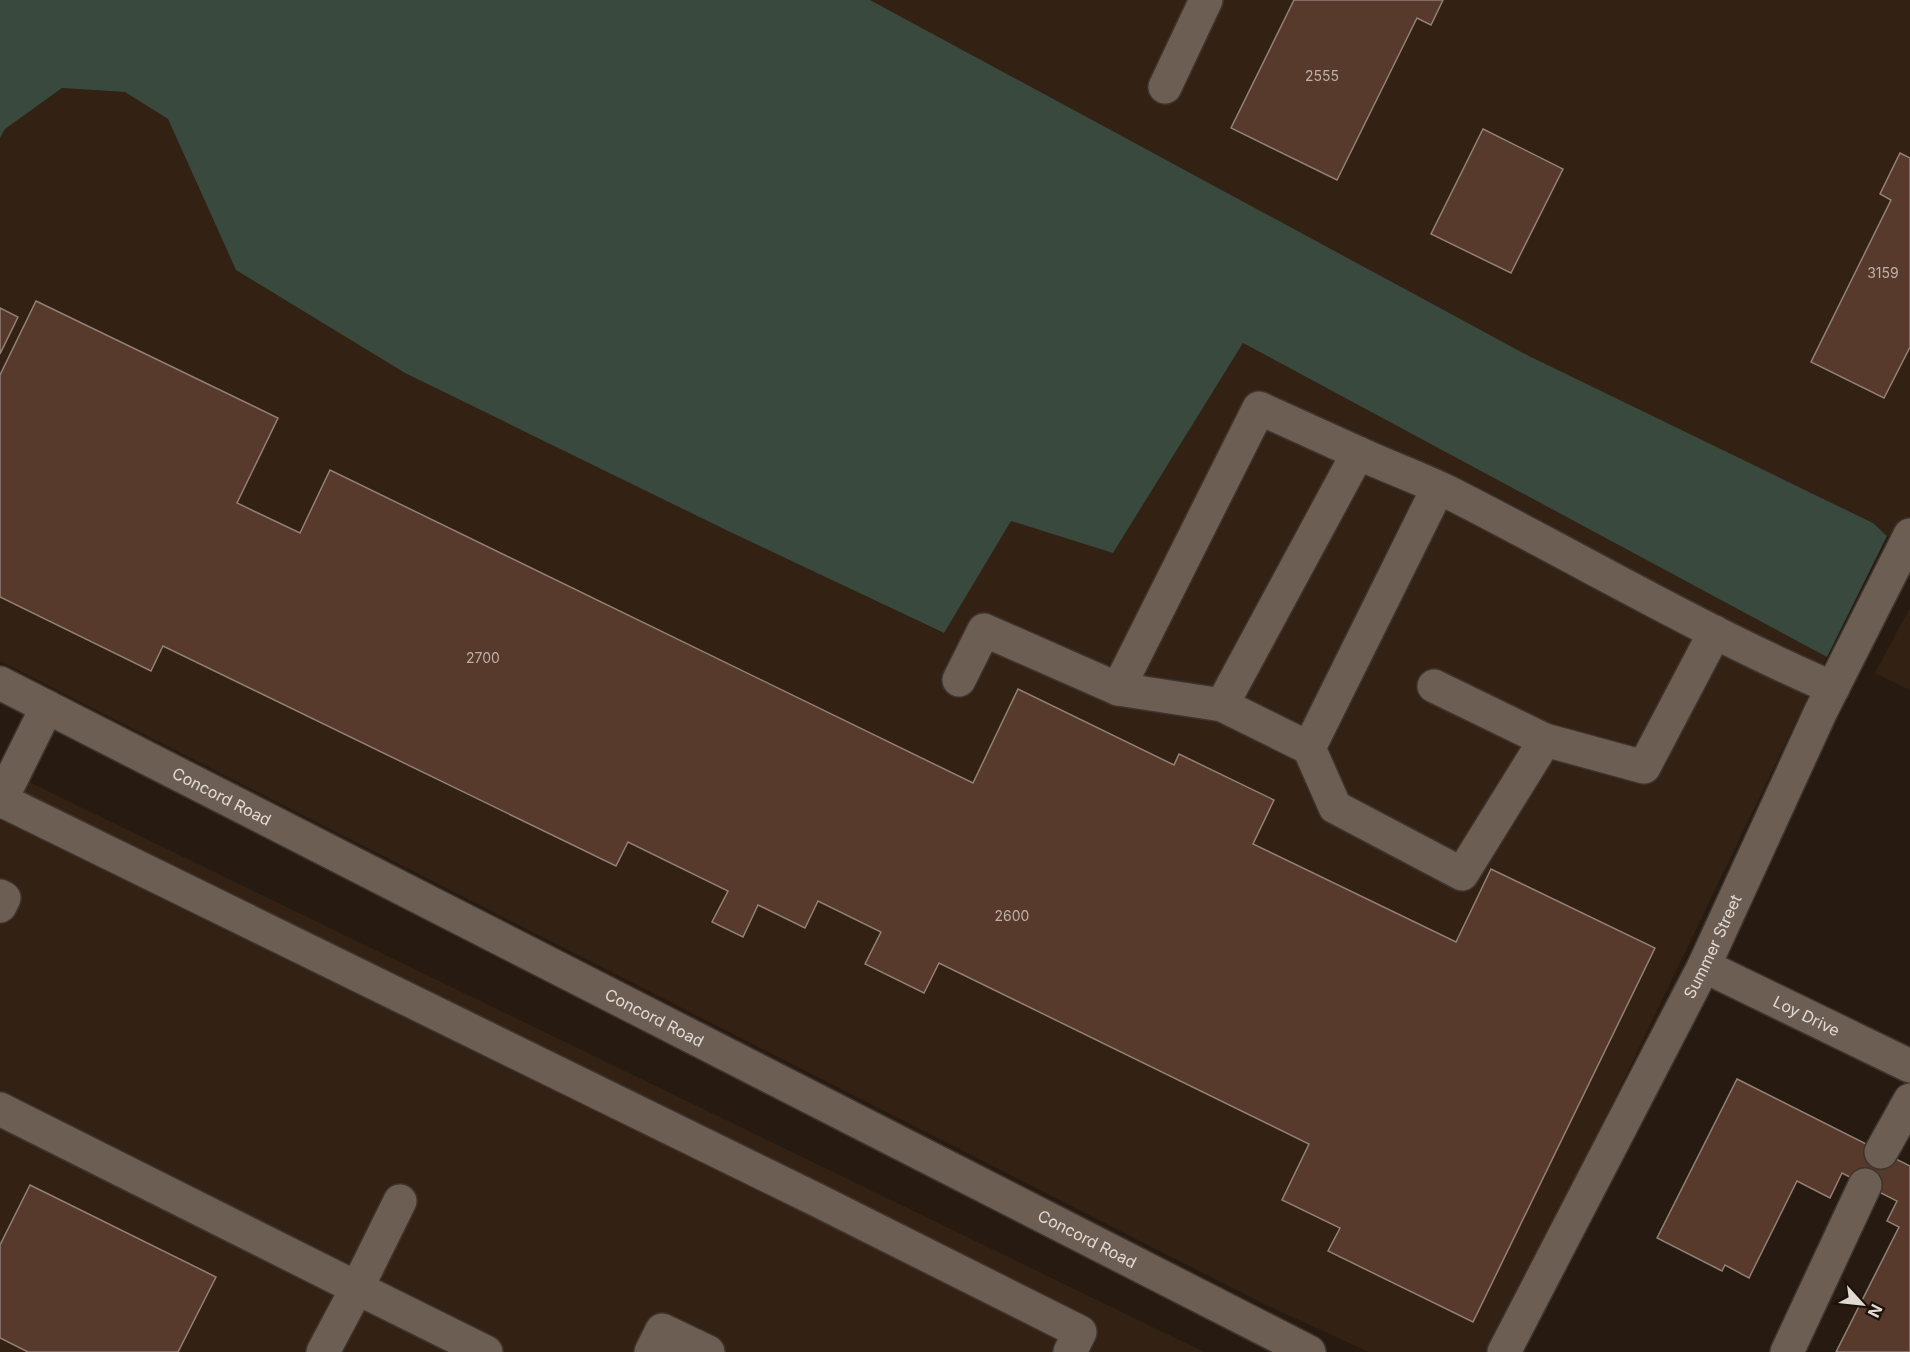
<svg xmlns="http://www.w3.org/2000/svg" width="1910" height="1352" font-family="Inter,sans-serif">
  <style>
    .built { fill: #332214 }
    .green { fill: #3a493d }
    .building { fill: #573a2c; stroke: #928078; stroke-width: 1.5 }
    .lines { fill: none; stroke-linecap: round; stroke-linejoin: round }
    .minor-casing { stroke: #3d342f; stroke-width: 36 }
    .minor { stroke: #6c5e53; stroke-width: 33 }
    .labels { text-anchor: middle; stroke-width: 4.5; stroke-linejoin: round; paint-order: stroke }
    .number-label { font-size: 14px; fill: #beb1a9 }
    .street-label { font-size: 16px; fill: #e1d9d3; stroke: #1d1209 }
  </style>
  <rect width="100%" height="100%" fill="#271b11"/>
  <g class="built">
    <polygon points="870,0 1910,0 1910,548 1887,536 1873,523 1529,356"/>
    <polygon points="62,88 125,92 168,119 236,270 405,373 726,530 943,633 1011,521 1113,553 1243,343 1827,657 1521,1293 1489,1352 1369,1352 1264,1304 0,661 0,138 5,129"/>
    <polygon points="1910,608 1910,690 1875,673"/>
    <polygon points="0,768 1204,1352 0,1352"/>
  </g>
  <polygon class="green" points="0,0 870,0 1529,356 1873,523 1887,536 1827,657 1243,343 1113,553 1011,521 944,633 726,530 405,373 236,270 168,119 125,92 62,88 5,129 0,138"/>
  <g class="building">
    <polygon points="1294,0 1443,0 1431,25 1417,18 1337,180 1231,128"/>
    <polygon points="1483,129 1563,169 1511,273 1431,234"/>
    <polygon points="1900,153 1910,158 1910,347 1884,398 1811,362 1891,200 1880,194"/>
    <polygon points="36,301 278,418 237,503 300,533 330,470 973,783 1018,689 1174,765 1179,754 1274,800 1253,844 1456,942 1491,869 1655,948 1473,1322 1328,1251 1340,1228 1282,1200 1309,1144 939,963 924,993 865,964 881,932 818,901 805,928 758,905 743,937 712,922 728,891 628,842 616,866 163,646 151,671 0,597 0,375"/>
    <polygon points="0,308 18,317 0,354"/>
    <polygon points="1737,1079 1910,1166 1910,1352 1836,1352 1899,1227 1887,1221 1897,1201 1842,1173 1830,1198 1797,1181 1749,1278 1725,1265 1722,1271 1657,1238"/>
    <polygon points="30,1185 216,1277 178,1352 28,1352 0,1338 0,1245"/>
  </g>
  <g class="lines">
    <defs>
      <g id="minor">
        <polyline points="1165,87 1206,0"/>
        <path d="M1715 632 1644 767 1545 740 1462 874 1335 807 1309 748 1222 705 1358 453C1388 467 1420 478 1450 493 1578 558 1701 631 1833 688"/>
        <polyline points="959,680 984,630 1118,689"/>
        <path id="s1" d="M0 683 1309 1352"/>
        <polyline points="1434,686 1545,740"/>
        <polyline points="1222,705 1118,689 1259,408 1358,453"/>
        <polyline points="1309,748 1438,488"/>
        <polyline points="1,800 817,1200 1080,1332 1070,1352"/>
        <polyline points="0,802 47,707"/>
        <polyline points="0,896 4,898 0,906"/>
        <path id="s2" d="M1704 966 1910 1066"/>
        <polyline points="0,1109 357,1288 400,1201"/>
        <polyline points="1881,1152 1910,1100"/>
        <polyline points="323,1352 357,1288 486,1352"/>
        <polyline points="651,1352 662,1330 708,1352"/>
        <path id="s3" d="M1504 1352 1704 966 1821 711 1910 535"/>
        <polyline points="1787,1352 1865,1185"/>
      </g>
    </defs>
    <use href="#minor" class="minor-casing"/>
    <use href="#minor" class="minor"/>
  </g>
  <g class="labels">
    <g class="number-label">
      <text x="1322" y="81">2555</text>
      <text x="1883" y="278">3159</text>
      <text x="483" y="663">2700</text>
      <text x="1012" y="921">2600</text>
    </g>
    <g class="street-label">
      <text dy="6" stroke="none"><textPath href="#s1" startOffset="249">Concord Road</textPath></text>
      <text dy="6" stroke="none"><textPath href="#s3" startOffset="456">Summer Street</textPath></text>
      <text dy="6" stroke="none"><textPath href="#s2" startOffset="114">Loy Drive</textPath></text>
      <text dy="6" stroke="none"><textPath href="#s1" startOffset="735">Concord Road</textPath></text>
      <text dy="6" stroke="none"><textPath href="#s1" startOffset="1221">Concord Road</textPath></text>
    </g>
  </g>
  <g transform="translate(1862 1304) rotate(117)" stroke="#1d1209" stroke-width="4.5" paint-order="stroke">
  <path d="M0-4.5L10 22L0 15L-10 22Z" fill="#e1d9d3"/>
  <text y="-9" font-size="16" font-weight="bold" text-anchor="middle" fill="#e1d9d3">N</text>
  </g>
</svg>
